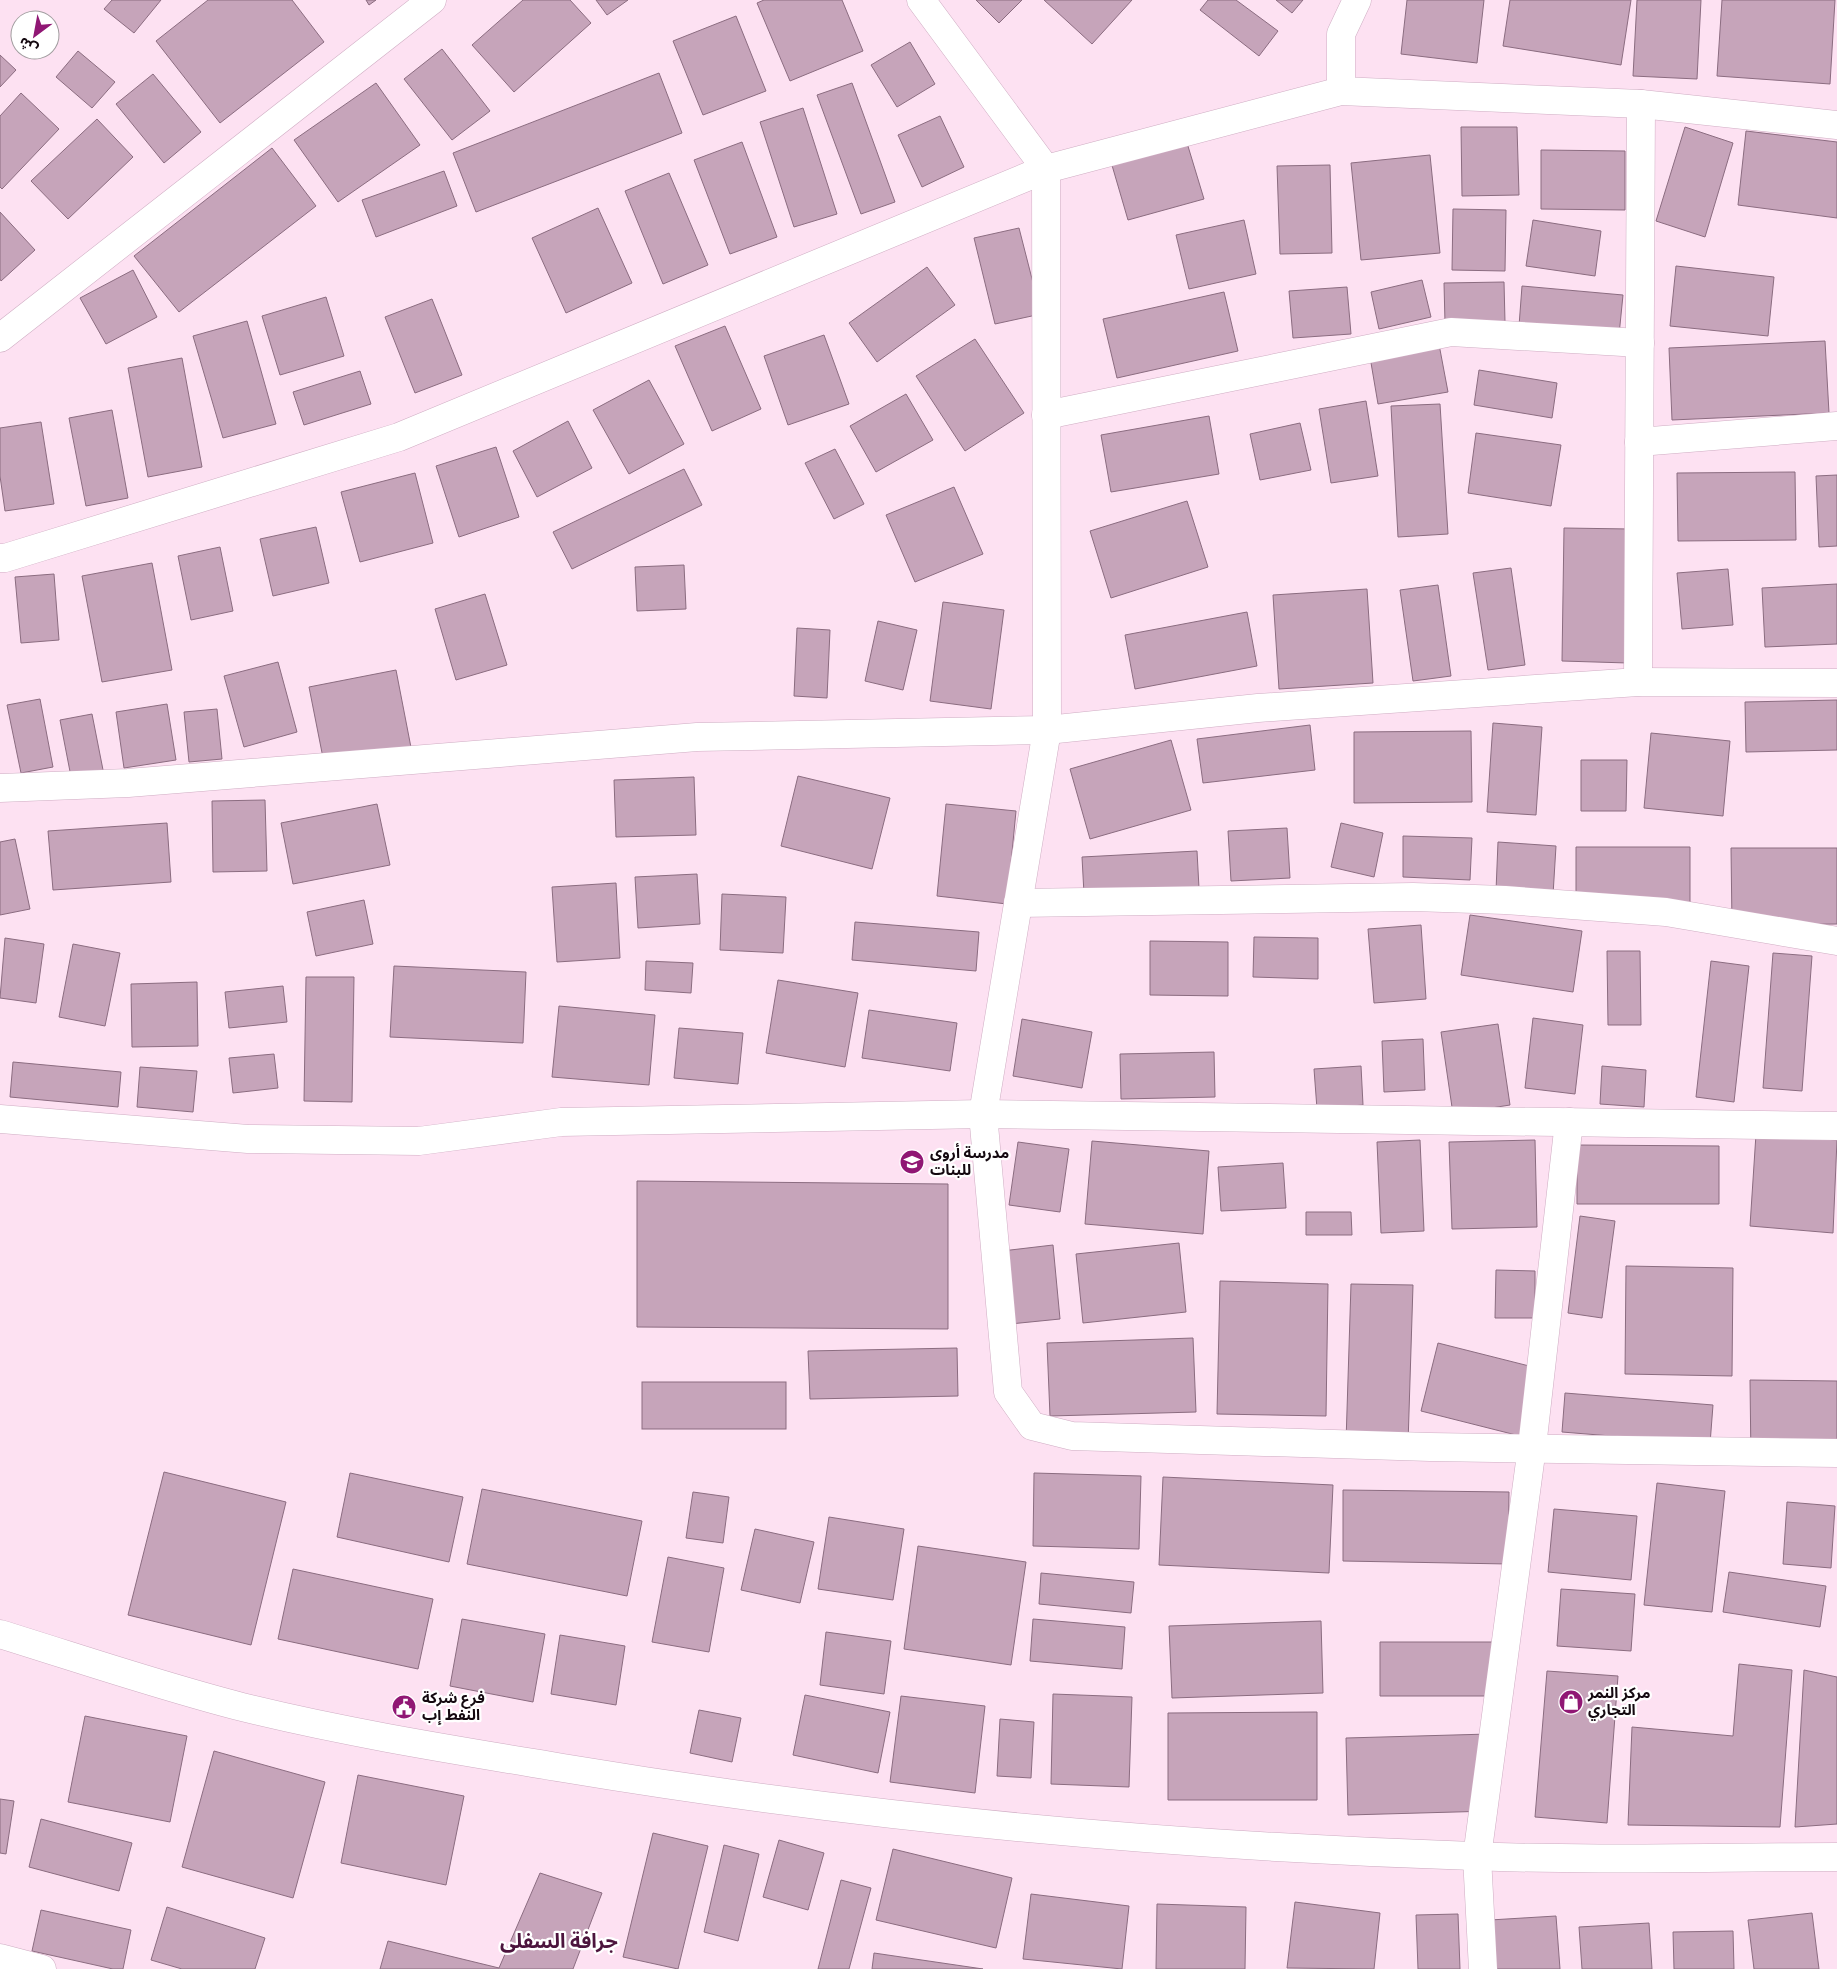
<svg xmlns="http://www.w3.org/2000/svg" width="1837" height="1969" font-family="Figtree,'Noto Sans Arabic',sans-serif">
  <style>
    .building { fill: #c6a4ba; stroke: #8b6c80 }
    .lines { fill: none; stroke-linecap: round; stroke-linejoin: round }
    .street-casing { stroke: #cfadc3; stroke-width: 29 }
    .secondary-casing { stroke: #cfadc3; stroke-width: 29 }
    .primary-casing { stroke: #cfadc3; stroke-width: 29 }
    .street { stroke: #fff; stroke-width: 28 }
    .secondary { stroke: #fff; stroke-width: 28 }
    .primary { stroke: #fff; stroke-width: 28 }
    .labels { text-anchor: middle; stroke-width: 4.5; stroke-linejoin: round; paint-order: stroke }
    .poi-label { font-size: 15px; font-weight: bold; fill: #140910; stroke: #fff; text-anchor: start }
    .district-label { font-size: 20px; font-weight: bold; fill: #4c143d; stroke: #fff }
  </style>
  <rect width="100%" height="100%" fill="#fde1f2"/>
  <g class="building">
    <polygon points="112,0 161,0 134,33 104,9"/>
    <polygon points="208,0 292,0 324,42 220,123 156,41"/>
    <polygon points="366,0 376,0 369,5"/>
    <polygon points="523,0 570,0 591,23 514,92 472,45"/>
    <polygon points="596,0 628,0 607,15"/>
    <polygon points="764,0 842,0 863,51 790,81 757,3"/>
    <polygon points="976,0 1022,0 999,23"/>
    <polygon points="1044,0 1132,0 1092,44"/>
    <polygon points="1208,0 1236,0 1278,31 1259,56 1200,10"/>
    <polygon points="1276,0 1303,0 1292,13"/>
    <polygon points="1407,0 1484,0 1477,63 1401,54"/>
    <polygon points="1510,0 1631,0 1621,65 1503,46"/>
    <polygon points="1637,0 1701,0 1697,79 1633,76"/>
    <polygon points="1722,0 1835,0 1830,84 1717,76"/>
    <polygon points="736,16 766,91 703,115 673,41"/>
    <polygon points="910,42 935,84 897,107 871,65"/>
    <polygon points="442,49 490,111 452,140 404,79"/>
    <polygon points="78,51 115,82 92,108 56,77"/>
    <polygon points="0,55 16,70 0,87"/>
    <polygon points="659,73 682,133 476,212 453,153"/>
    <polygon points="153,74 201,132 164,163 116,104"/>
    <polygon points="376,83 420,145 338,202 294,140"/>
    <polygon points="852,83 895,202 861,214 817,95"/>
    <polygon points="21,93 59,129 2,189 0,187 0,116"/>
    <polygon points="803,108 837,214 794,227 760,122"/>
    <polygon points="940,116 964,167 922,187 898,135"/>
    <polygon points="97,119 133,157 68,219 31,181"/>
    <polygon points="1461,127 1517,127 1519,195 1462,196"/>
    <polygon points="1685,127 1733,143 1705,237 1656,221"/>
    <polygon points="1746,131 1837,142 1837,218 1738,205"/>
    <polygon points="1184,133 1204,199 1128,220 1109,155"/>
    <polygon points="742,142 777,237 730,254 694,160"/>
    <polygon points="272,148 316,206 179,312 134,256"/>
    <polygon points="1541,150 1625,151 1625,210 1541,209"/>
    <polygon points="1430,155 1440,253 1361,260 1351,163"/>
    <polygon points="1330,165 1332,253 1280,254 1277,166"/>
    <polygon points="444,171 457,206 376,237 362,200"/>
    <polygon points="669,173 708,265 663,284 625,191"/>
    <polygon points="598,208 632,283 566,313 532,238"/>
    <polygon points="1453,209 1506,210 1505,271 1452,270"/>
    <polygon points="0,212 35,250 1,281 0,279"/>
    <polygon points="1244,220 1256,274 1189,289 1176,235"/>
    <polygon points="1533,220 1601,231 1595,276 1526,266"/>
    <polygon points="1019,228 1041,314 995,324 974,238"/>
    <polygon points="1676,266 1774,277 1768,336 1670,326"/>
    <polygon points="927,267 955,305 877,362 849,323"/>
    <polygon points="133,270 157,317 106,344 80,298"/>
    <polygon points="1422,280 1431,317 1379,329 1371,292"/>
    <polygon points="1504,282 1505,322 1445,323 1444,283"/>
    <polygon points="1522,286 1623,295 1619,335 1519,326"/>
    <polygon points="1347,287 1351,334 1293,338 1289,291"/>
    <polygon points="1224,292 1238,351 1117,378 1103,319"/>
    <polygon points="326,297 344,356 280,375 262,316"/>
    <polygon points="432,299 462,375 415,393 385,317"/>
    <polygon points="247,321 276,424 223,438 193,336"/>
    <polygon points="725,326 761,409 712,431 675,346"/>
    <polygon points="824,335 849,404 788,425 764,356"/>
    <polygon points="975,339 1024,413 965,451 916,376"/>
    <polygon points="1438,339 1448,392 1378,404 1369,351"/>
    <polygon points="1825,341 1829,413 1672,420 1669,348"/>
    <polygon points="182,358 202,467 148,477 128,368"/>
    <polygon points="1479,370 1557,383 1552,418 1474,405"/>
    <polygon points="360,371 371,404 304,425 293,392"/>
    <polygon points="649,380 684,444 629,474 593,410"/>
    <polygon points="906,394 933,440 876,472 850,426"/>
    <polygon points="1366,401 1378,476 1331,483 1319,409"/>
    <polygon points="1440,404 1448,534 1398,537 1391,406"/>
    <polygon points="112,410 128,498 86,506 69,418"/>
    <polygon points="1209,416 1219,474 1111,492 1101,435"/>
    <polygon points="568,421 592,468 537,497 513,451"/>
    <polygon points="41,422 54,504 5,511 0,476 0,428"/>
    <polygon points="1300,423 1311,470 1260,480 1250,434"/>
    <polygon points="1476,433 1561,445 1551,506 1468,493"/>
    <polygon points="496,447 519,517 459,537 436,466"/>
    <polygon points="835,449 864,504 834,519 805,463"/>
    <polygon points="684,469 702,505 572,569 553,532"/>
    <polygon points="1795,472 1796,540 1678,541 1677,473"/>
    <polygon points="415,473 433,543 360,562 341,492"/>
    <polygon points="1837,475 1837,546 1819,547 1816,476"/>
    <polygon points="954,487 983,554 915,582 886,515"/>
    <polygon points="1187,501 1208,567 1111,598 1090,531"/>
    <polygon points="316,527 329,583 273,596 260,539"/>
    <polygon points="1564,528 1630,529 1628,663 1562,661"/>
    <polygon points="220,547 233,611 191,620 178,556"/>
    <polygon points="152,563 172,670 102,682 82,576"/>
    <polygon points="684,565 686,609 637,611 635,567"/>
    <polygon points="1511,568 1525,665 1488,670 1473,573"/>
    <polygon points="1728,569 1733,625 1682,629 1677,573"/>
    <polygon points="54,574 59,640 21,643 15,577"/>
    <polygon points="1837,584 1837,644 1765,647 1762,588"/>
    <polygon points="1438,585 1451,676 1413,681 1400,590"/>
    <polygon points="1367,589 1373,683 1279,689 1273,595"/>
    <polygon points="485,594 507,665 456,680 435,609"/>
    <polygon points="943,602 1004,610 991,709 930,701"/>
    <polygon points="1247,612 1257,666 1135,689 1125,635"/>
    <polygon points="878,621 917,630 903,690 865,681"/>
    <polygon points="797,628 830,630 827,698 794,696"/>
    <polygon points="278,662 297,732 244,747 224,676"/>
    <polygon points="396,670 414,763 327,778 309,687"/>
    <polygon points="40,699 53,767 21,773 7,705"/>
    <polygon points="1837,700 1837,750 1746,752 1745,702"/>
    <polygon points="167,704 176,760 124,768 116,712"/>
    <polygon points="217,709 222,759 189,762 184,712"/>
    <polygon points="92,714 105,780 73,787 60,720"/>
    <polygon points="1493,723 1542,727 1536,815 1487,812"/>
    <polygon points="1310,725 1315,770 1203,783 1197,739"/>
    <polygon points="1471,731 1472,802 1354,803 1354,732"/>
    <polygon points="1651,733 1730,741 1723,816 1644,808"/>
    <polygon points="1171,740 1191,810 1090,839 1070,769"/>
    <polygon points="1581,760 1627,760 1626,811 1581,811"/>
    <polygon points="798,776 890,798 872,869 781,846"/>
    <polygon points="694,777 696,835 616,837 614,780"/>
    <polygon points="265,800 267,871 213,872 212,801"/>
    <polygon points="377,804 390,865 293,884 281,823"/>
    <polygon points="946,804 1016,811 1007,904 937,896"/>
    <polygon points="167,823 171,882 53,890 48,831"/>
    <polygon points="1341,823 1383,833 1374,877 1331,867"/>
    <polygon points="1287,828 1290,878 1231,881 1228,831"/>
    <polygon points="1403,836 1472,838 1470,880 1403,877"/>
    <polygon points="15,839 30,909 0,915 0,842"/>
    <polygon points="1498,842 1556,846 1553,895 1496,891"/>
    <polygon points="1576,847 1690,847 1690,910 1576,909"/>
    <polygon points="1731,848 1837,848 1837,924 1732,925"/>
    <polygon points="1197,851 1199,888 1084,894 1082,857"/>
    <polygon points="697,874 700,924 638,928 635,877"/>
    <polygon points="616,883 620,958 557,962 552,887"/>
    <polygon points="722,894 786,897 783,953 720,950"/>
    <polygon points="364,900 373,944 316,956 307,912"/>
    <polygon points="1470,915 1582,931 1573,992 1461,975"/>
    <polygon points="855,922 979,932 976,971 852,960"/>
    <polygon points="1421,925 1426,999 1374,1003 1368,929"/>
    <polygon points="1254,937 1318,938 1318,979 1253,977"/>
    <polygon points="5,938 44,944 36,1003 0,998"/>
    <polygon points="1150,941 1228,942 1228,996 1150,995"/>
    <polygon points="73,944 120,953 105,1026 59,1017"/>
    <polygon points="1607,951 1640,951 1641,1025 1608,1025"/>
    <polygon points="1773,953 1812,956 1802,1091 1763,1088"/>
    <polygon points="646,961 693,963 691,993 645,990"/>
    <polygon points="1711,961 1749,966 1734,1102 1696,1097"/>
    <polygon points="394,966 526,972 523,1043 390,1037"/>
    <polygon points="306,977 354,977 352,1102 304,1101"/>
    <polygon points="778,980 858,993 845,1067 766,1053"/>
    <polygon points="197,982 198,1046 132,1047 131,984"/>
    <polygon points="283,986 287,1022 229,1028 225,992"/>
    <polygon points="559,1006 655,1015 649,1085 552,1077"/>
    <polygon points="869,1010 957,1023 950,1071 862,1058"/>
    <polygon points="1533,1018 1583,1025 1575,1094 1525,1088"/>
    <polygon points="1022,1019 1092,1032 1082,1088 1013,1076"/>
    <polygon points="1498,1024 1510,1105 1453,1114 1441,1032"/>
    <polygon points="679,1028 743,1033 738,1084 674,1078"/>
    <polygon points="1423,1039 1425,1090 1384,1092 1382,1041"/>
    <polygon points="1214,1052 1215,1097 1121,1099 1120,1054"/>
    <polygon points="274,1054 278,1088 233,1093 229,1058"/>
    <polygon points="13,1062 121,1072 118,1107 10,1097"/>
    <polygon points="1361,1066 1363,1105 1317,1109 1314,1069"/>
    <polygon points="1602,1066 1646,1070 1644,1107 1600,1104"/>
    <polygon points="140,1067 197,1071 193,1112 137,1107"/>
    <polygon points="1756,1134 1837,1140 1833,1233 1750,1226"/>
    <polygon points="1420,1140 1424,1231 1381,1233 1377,1142"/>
    <polygon points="1535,1140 1537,1227 1452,1229 1449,1142"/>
    <polygon points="1092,1141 1209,1151 1203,1234 1085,1224"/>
    <polygon points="1018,1142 1069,1149 1060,1212 1009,1205"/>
    <polygon points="1577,1145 1719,1146 1719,1204 1577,1204"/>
    <polygon points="1283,1163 1286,1208 1221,1211 1218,1167"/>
    <polygon points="637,1181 948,1184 948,1329 637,1327"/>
    <polygon points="1306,1212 1351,1212 1352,1235 1306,1235"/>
    <polygon points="1580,1216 1615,1221 1602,1318 1568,1313"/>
    <polygon points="1179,1243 1186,1312 1083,1323 1076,1254"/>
    <polygon points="1053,1245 1060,1319 1010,1324 1002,1251"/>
    <polygon points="1626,1266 1733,1268 1732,1376 1625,1374"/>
    <polygon points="1496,1270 1535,1271 1535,1318 1495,1318"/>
    <polygon points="1220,1281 1328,1284 1326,1416 1217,1414"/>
    <polygon points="1351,1284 1413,1285 1408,1444 1346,1442"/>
    <polygon points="1193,1338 1196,1412 1050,1416 1047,1343"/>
    <polygon points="1438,1343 1541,1369 1524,1437 1421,1411"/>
    <polygon points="957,1348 958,1396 810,1399 808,1351"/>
    <polygon points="1750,1380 1837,1381 1837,1462 1751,1462"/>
    <rect x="642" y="1382" width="144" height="47"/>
    <polygon points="1565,1393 1713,1405 1710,1444 1562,1432"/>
    <polygon points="164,1472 286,1502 251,1645 128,1615"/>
    <polygon points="350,1473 463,1497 449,1562 337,1537"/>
    <polygon points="1034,1473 1141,1476 1139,1549 1033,1546"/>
    <polygon points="1163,1477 1333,1485 1329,1573 1159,1565"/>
    <polygon points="1657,1483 1725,1491 1712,1612 1644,1605"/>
    <polygon points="482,1489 642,1521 627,1596 467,1564"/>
    <polygon points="1343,1490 1509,1492 1508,1564 1343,1561"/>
    <polygon points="693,1492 729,1497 723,1543 686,1538"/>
    <polygon points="1787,1502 1835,1506 1831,1568 1783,1564"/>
    <polygon points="1554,1509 1637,1516 1631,1580 1548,1572"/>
    <polygon points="829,1517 904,1529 893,1600 818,1589"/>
    <polygon points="755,1529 814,1542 800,1603 741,1590"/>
    <polygon points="918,1546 1026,1562 1011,1665 904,1649"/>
    <polygon points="668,1557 724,1568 709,1652 652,1642"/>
    <polygon points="293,1569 433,1599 418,1669 278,1639"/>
    <polygon points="1729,1572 1826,1586 1820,1627 1723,1612"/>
    <polygon points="1041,1573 1134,1582 1131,1613 1039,1604"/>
    <polygon points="1561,1589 1635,1594 1631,1651 1557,1646"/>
    <polygon points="462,1619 545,1634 533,1702 450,1686"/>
    <polygon points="1033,1619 1125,1627 1122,1669 1030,1661"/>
    <polygon points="1321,1621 1323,1693 1172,1698 1169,1626"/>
    <polygon points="826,1632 891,1641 884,1694 820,1685"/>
    <polygon points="560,1635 625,1646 616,1705 551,1694"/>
    <polygon points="1380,1642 1494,1642 1493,1696 1380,1696"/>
    <polygon points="1739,1664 1792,1670 1780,1827 1628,1825 1632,1727 1733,1736"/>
    <polygon points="1804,1670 1837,1677 1837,1824 1795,1827"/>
    <polygon points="1547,1671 1618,1676 1607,1823 1535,1817"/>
    <polygon points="1053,1694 1132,1697 1129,1787 1051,1784"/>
    <polygon points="805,1695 890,1712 878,1773 793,1755"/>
    <polygon points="901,1696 985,1706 975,1793 890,1782"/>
    <polygon points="699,1710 741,1718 732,1762 690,1753"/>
    <polygon points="1317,1712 1317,1800 1168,1800 1168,1713"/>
    <polygon points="85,1716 187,1736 170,1822 68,1802"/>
    <polygon points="1000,1719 1034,1722 1031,1778 997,1776"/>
    <polygon points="1489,1734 1491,1811 1348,1815 1346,1738"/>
    <polygon points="214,1751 325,1782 293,1898 182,1867"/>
    <polygon points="358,1775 464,1796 446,1885 341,1863"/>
    <polygon points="0,1799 14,1801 6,1854 0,1853"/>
    <polygon points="41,1819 132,1843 119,1891 29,1867"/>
    <polygon points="653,1833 708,1846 678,1969 623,1957"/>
    <polygon points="779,1840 824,1853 808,1910 763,1897"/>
    <polygon points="724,1845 759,1854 738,1941 704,1932"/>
    <polygon points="893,1849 1012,1878 996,1948 876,1920"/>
    <polygon points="540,1873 602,1893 573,1969 380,1969 388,1941 499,1968"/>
    <polygon points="841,1880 871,1888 849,1969 818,1969"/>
    <polygon points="1031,1894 1129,1906 1122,1969 1023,1959"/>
    <polygon points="1295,1902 1380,1913 1374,1969 1287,1968"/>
    <polygon points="1157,1904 1246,1907 1245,1969 1156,1969"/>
    <polygon points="167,1907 265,1938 255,1969 182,1969 151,1960"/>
    <polygon points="41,1910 131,1930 123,1969 113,1969 32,1951"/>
    <polygon points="1812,1913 1819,1969 1754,1969 1748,1920"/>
    <polygon points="1458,1914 1460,1969 1418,1969 1416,1915"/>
    <polygon points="1556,1916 1560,1969 1493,1969 1490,1920"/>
    <polygon points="1649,1923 1652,1969 1582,1969 1579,1927"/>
    <polygon points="1733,1931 1734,1969 1674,1969 1673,1932"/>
    <polygon points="874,1953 983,1969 872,1969"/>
  </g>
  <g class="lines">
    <defs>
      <g id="street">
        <polyline points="921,0 1046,169 1047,730 983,1114 1008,1392 1032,1426 1072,1436 1430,1447 1837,1453"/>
        <polyline points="1341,91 1341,34 1357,0"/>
        <polyline points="0,338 432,0"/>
        <polyline points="1046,415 1451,332 1640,343"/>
        <polyline points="1639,442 1837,426"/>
        <polyline points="0,558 5,558 399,437 1046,169 1341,91 1641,104 1837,125"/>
        <polyline points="1638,682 1641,104"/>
        <polyline points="0,788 128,783 697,737 1047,730 1258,708 1638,682 1837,683"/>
        <polyline points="1018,903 1413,897 1505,900 1666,912 1837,941"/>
        <polyline points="0,1958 42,1969"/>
        <polyline points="1483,1969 1477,1857 1532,1447 1569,1122"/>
      </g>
      <polyline id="secondary" points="0,1119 248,1139 419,1141 561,1122 983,1114 1837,1126"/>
      <path id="primary" d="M0 1634C81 1659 160 1686 242 1707 347 1733 455 1750 563 1768 863 1818 1168 1846 1473 1856 1594 1861 1716 1857 1837 1857"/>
    </defs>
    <use href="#street" class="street-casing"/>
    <use href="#secondary" class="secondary-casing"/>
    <use href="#primary" class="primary-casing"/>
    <use href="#street" class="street"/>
    <use href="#secondary" class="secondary"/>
    <use href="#primary" class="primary"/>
  </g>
  <defs>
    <symbol id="school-disc" viewBox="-11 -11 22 22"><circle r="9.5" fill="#901774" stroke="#fff"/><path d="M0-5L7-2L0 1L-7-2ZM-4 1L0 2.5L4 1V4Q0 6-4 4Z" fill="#fff"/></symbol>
    <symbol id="shop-disc" viewBox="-11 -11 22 22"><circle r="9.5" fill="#901774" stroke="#fff"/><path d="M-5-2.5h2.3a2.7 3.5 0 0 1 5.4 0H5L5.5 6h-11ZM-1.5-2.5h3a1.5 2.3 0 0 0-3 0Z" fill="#fff"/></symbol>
    <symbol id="civic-disc" viewBox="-11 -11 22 22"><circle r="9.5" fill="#901774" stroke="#fff"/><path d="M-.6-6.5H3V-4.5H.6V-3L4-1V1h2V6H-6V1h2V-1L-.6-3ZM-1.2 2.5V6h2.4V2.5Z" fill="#fff"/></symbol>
  </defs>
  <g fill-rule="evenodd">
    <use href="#school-disc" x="898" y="1148" width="28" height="28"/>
    <use href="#shop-disc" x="1557" y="1688" width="28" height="28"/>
    <use href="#civic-disc" x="390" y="1693" width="28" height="28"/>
  </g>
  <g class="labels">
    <g class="poi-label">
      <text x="930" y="1158">مدرسة أروى<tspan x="930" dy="17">للبنات</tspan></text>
      <text x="1588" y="1698">مركز النمر<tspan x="1588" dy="17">التجاري</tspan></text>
      <text x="422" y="1703">فرع شركة<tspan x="422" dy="17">النفط إب</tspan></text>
    </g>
    <g class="district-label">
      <text x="559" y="1948">جرافة السفلى</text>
    </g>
  </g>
  <g transform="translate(35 35) rotate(212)"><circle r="24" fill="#ffffff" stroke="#a19d9f"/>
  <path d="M0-4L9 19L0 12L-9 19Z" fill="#901774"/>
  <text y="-8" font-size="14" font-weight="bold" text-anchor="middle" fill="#140910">ش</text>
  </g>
</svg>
